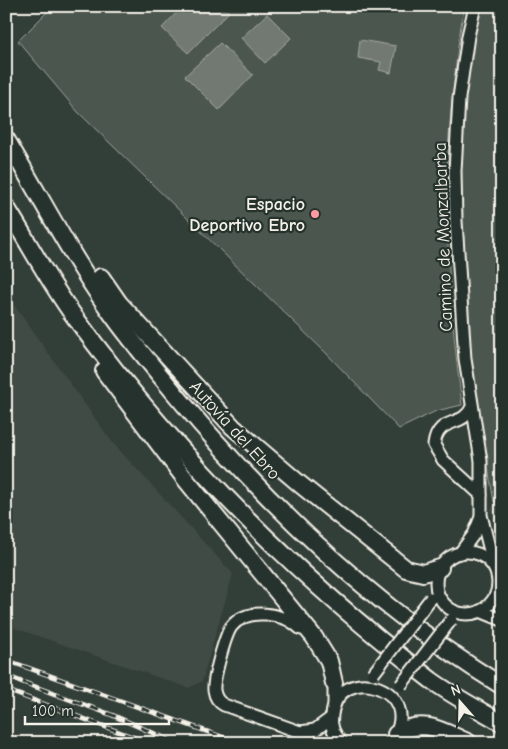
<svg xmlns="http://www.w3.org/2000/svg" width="508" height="749" font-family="'Comic Neue',sans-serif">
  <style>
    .built { fill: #404b44 }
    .green { fill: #4c564f; stroke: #a0a49c }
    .water { fill: #727972; stroke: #a6a9a1 }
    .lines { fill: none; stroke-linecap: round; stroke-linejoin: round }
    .minor-casing { stroke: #f4f1e8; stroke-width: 15 }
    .highway-casing { stroke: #f4f1e8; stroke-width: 20 }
    .minor { stroke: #26332d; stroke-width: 11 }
    .highway { stroke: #26332d; stroke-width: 16 }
    .rail-casing { stroke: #f4f1e8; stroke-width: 5 }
    .rail { stroke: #26332d; stroke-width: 3; stroke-dasharray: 9; stroke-linecap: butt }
    .minor-bridge-casing { stroke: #f4f1e8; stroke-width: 15; stroke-linecap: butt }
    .minor-bridge { stroke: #26332d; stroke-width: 11 }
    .poi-dot { fill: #ff9aa2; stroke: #26332d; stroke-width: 2 }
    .labels { text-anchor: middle; stroke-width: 4.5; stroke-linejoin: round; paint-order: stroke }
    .poi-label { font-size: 18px; font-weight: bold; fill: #f4f1e8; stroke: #26332d; text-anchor: end }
    .street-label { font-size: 18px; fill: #f4f1e8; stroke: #26332d }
  </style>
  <rect width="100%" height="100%" fill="#323e38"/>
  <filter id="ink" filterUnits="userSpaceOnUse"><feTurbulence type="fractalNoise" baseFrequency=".02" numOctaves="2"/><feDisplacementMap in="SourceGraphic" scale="10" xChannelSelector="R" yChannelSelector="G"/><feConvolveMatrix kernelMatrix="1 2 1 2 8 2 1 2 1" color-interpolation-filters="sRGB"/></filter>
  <g filter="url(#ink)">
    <g class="built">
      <polygon points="6,294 112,442 233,574 202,681 189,688 6,625"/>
      <polygon points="502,498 502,555 491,510 494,502"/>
    </g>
    <g class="green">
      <path d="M53 6H465C459 31 457 57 454 82 441 189 448 298 462 405L436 411 399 429 326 353 78 112 18 41Z"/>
      <polygon points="475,6 502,6 502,498 494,502 480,422 472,407 456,221 468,36"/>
      <polygon points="415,731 457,743 401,743"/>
    </g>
    <g class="water">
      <polygon points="183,6 223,6 229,12 188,53 162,28"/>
      <polygon points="267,14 291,38 265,63 241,38"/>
      <polygon points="360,40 396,46 391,73 379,70 381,62 358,58"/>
      <polygon points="220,43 253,75 219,110 185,76"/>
    </g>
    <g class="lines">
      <defs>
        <g id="minor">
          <polyline points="475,6 468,36 459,98 455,171 456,221 465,359 481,461 481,515 494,567"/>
          <path d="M472 407C462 429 438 415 434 445L443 460 481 495"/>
          <circle cx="467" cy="583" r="31"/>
          <polyline points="460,553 474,534 481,517"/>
          <polyline points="480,611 502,620"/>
          <path d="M301 629C284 613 247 606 231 627 225 636 213 679 214 690 215 697 218 702 224 705L300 732 315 730 331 718"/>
          <polyline points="332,678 334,689 334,706"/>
          <path d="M342 743C334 735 330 725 332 715 338 659 430 689 390 743"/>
        </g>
        <g id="highway">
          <path d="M6 139C40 196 71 256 109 310 130 340 154 368 177 396 270 508 378 610 502 686"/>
          <path d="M6 207C29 243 49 282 74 316 175 454 295 576 431 680 453 696 478 709 502 723"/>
          <polyline points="101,277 119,303 233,427 301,485 406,569 423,573 440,568"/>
          <polyline points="104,371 186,480 314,637 329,661 334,683"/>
          <path d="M396 734C424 717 442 731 469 743"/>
        </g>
      </defs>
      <use href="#minor" class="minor-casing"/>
      <use href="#highway" class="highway-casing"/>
      <use href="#minor" class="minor"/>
      <use href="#highway" class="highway"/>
      <defs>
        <g id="rail">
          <polyline points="6,660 239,743"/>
          <polyline points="6,676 112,715 176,743"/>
          <polyline points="6,690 149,743"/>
        </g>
      </defs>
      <use href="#rail" class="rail-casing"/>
      <use href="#rail" class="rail"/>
      <defs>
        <g id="minor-bridge">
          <polyline points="373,674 431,598"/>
          <polyline points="401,685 451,620"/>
        </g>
      </defs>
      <use href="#minor-bridge" class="minor-bridge-casing"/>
      <use href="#minor-bridge" class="minor-bridge"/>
    </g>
  </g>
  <circle class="poi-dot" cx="315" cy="214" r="5"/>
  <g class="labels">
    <g class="poi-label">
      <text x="305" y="210">Espacio<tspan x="305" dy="21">Deportivo Ebro</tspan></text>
    </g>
    <g class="street-label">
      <text transform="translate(443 237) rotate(-92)" y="6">Camino de Monzalbarba</text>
      <text transform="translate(235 430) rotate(48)" y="6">Autovía del Ebro</text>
    </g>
  </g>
  <rect width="508" height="749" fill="none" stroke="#26332d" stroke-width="25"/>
  <rect x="12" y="12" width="483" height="724" fill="none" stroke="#f4f1e8" stroke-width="2" filter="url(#ink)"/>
  <g transform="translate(460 702) rotate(340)" stroke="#26332d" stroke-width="4" paint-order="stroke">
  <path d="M0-4L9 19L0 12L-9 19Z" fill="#f4f1e8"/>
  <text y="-8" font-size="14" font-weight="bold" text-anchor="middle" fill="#f4f1e8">N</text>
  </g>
  <path d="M25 716v8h144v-8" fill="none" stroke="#f4f1e8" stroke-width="2.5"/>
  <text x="32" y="716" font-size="15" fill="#f4f1e8" stroke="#26332d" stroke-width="4" paint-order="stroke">100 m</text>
</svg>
